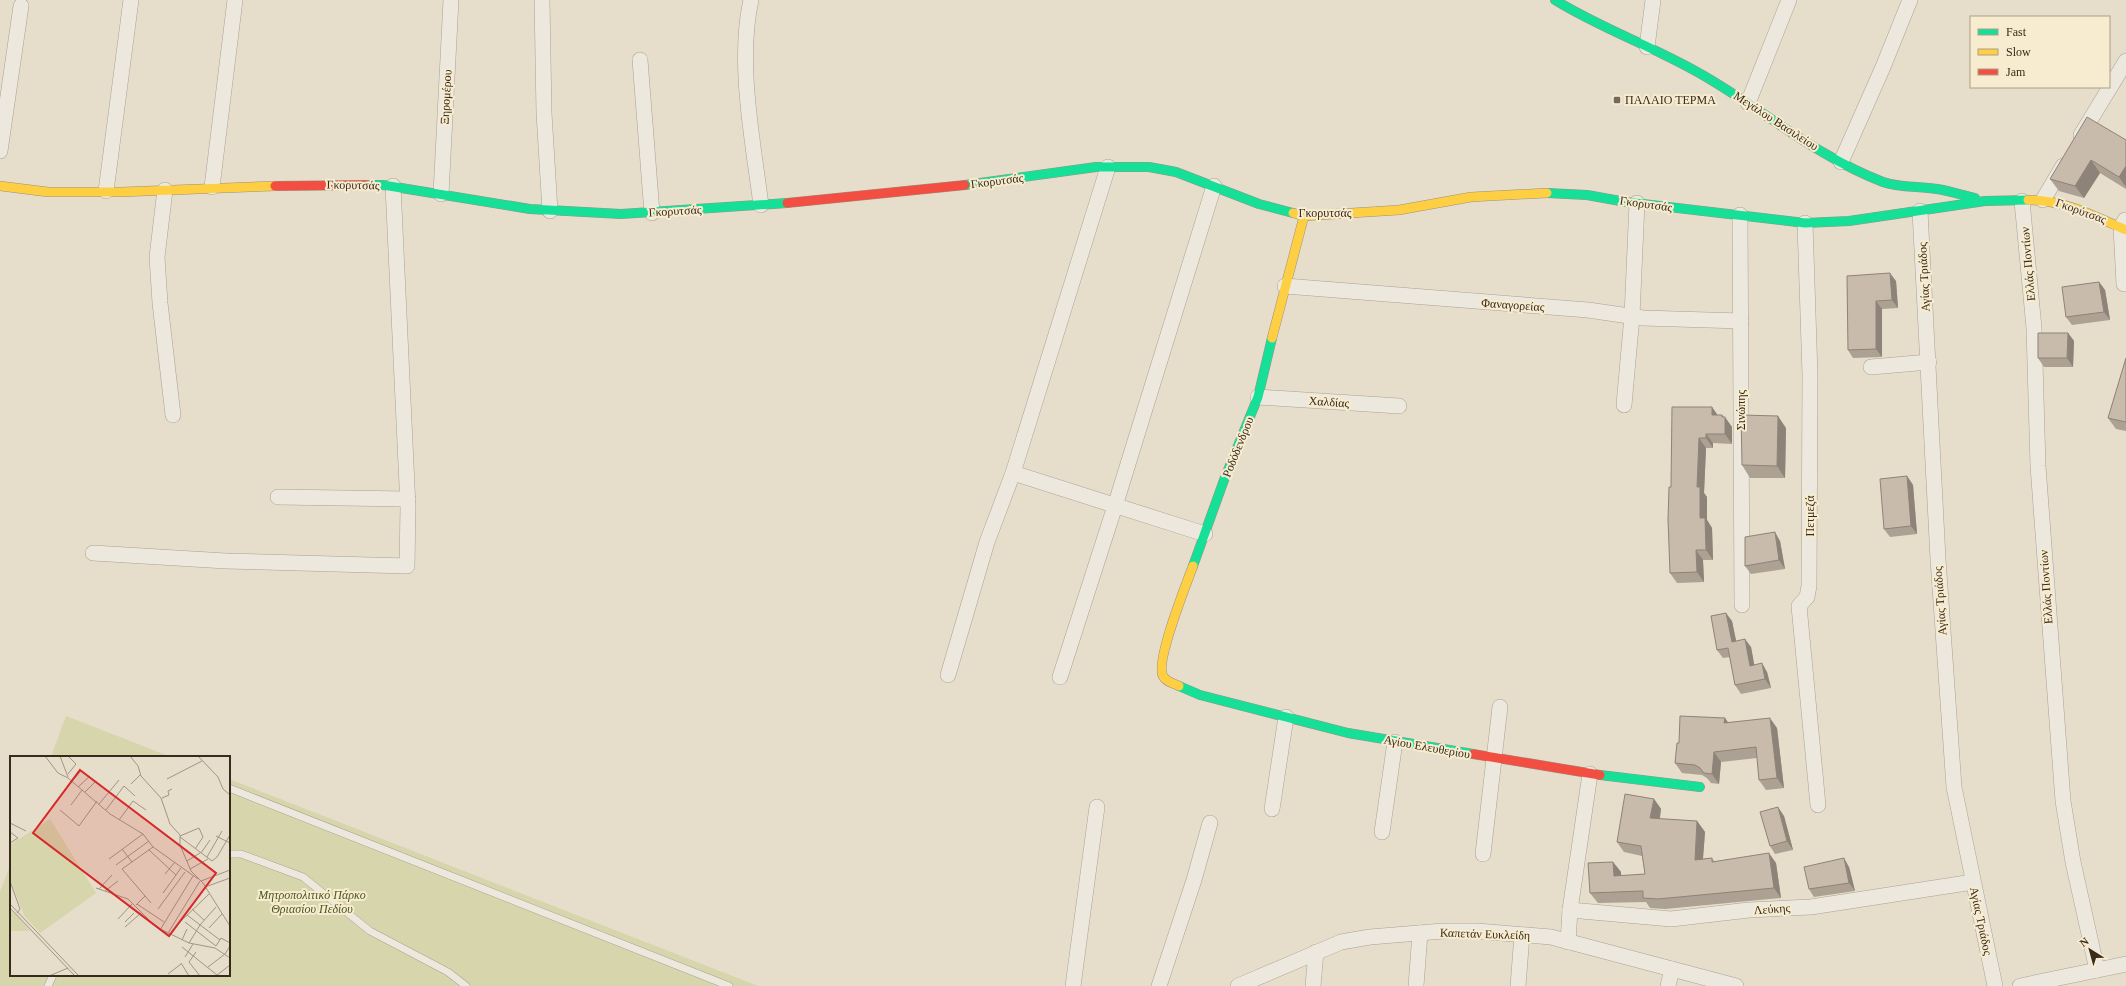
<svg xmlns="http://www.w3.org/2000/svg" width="2126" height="986" font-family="Georgia,serif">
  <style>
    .green { fill: #d6d5ac }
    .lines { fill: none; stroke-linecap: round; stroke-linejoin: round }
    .lane-casing { stroke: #aaa294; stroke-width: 8 }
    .street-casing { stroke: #aaa294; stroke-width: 16 }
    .fast-casing { stroke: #9a9184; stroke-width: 10 }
    .slow-casing { stroke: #9a9184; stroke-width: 10 }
    .jam-casing { stroke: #9a9184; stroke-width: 10 }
    .lane { stroke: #ede8dd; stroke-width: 7 }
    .street { stroke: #ede8dd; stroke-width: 15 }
    .fast { stroke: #16e098; stroke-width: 9 }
    .slow { stroke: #ffcf43; stroke-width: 9 }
    .jam { stroke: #f24e42; stroke-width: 9 }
    .wall { fill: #ada193 }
    .shaded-wall { fill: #8d8378 }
    .building { fill: #c9bbab; stroke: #8d8378 }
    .poi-dot { fill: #766959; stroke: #f7eccf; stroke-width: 1.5 }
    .labels { text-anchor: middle; stroke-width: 4; stroke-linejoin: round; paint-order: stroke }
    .street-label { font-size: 12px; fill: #392a1c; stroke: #f7eccf }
    .poi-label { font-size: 12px; fill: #392a1c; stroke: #f7eccf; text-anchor: start }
    .park-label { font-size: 12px; font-style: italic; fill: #495721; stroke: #f7eccf }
    .inset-road { fill: none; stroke: #a19584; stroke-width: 1 }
    .view { fill: #d62828; fill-opacity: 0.15; stroke: #d62828; stroke-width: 2 }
    .inset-edge { fill: none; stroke: #392a1c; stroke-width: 2 }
  </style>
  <rect width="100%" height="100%" fill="#e6ddca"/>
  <g class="green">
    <polygon points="66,716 171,757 51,757"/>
    <polygon points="229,779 758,986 0,986 0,892 11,863 11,975 229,975"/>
  </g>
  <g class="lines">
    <defs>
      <g id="lane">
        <polyline points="229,788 729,986"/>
        <polyline points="229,854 241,854 303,877 370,931 448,972 466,986"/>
        <polyline points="48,986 53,975"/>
      </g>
      <g id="street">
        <polyline points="542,0 544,113 550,211"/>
        <path d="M751 0C737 62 753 142 761 205"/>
        <polyline points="1647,47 1653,0"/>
        <polyline points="640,60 652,213"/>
        <polyline points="1748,103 1789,0"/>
        <polyline points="2081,135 2126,61"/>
        <polyline points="0,151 21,6"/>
        <polyline points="1841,162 1883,67 1910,0"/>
        <polyline points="212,187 235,0"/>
        <polyline points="165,190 157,257 160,303 173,415"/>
        <polyline points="106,191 131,0"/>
        <polyline points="441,194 451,0"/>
        <polyline points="2043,200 2063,166"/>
        <polyline points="2022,201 2034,328 2038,466 2063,801 2073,862 2097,970"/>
        <polyline points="1920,211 1938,559 1954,787 1995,986"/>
        <polyline points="1740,215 1742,605"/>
        <polyline points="1805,223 1810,375 1809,586 1807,597 1799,606 1818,805"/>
        <polyline points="2124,284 2121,227 2125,220"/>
        <polyline points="1285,286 1588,310 1643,318 1741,321"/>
        <polyline points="1871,367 1929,362"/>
        <polyline points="1258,397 1399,406"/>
        <polyline points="1624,405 1632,316 1637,203"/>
        <polyline points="1013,473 1205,534"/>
        <polyline points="278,497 408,499"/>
        <polyline points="93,553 226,561 407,566 408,507 393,186"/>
        <polyline points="948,675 987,542 1013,473 1108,167"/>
        <polyline points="1060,677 1115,506 1214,186"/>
        <polyline points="1272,809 1286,717"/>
        <polyline points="1382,832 1395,742"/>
        <polyline points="1483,854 1500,707"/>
        <polyline points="1570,910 1671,919 1749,910 1811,907 1973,882"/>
        <polyline points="1568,942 1570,910 1590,774"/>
        <polyline points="1073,986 1097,807"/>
        <polyline points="1159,986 1194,880 1210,823"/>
        <polyline points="1238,986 1341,942 1370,937 1443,931 1477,931 1551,937 1736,986"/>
        <polyline points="1313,986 1316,952"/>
        <polyline points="1416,986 1420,933"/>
        <polyline points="1518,986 1522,935"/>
        <polyline points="1668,986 1672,969"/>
        <polyline points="2020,986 2126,964"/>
      </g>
      <g id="fast">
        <path d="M1555 0C1605 31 1661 49 1711 80 1768 114 1820 158 1883 182 1899 188 1920 186 1937 189 1950 191 1962 195 1975 198"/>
        <polyline points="367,185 383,185 530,209 621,214 787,203"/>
        <polyline points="965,185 1096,167 1149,167 1176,172 1259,204 1293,213"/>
        <polyline points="1547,193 1587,195 1626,202 1805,223 1849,221 1985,201 2028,200"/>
        <polyline points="1193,566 1224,480 1258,397 1272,338"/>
        <polyline points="1179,686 1200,695 1348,733 1473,754"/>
        <polyline points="1600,775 1700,787"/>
      </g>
      <g id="slow">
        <polyline points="0,186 48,192 121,192 275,186"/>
        <path d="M2028 200C2064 200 2094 216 2126 230"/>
        <polyline points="1293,213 1304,216 1399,210 1471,197 1547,193"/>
        <polyline points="1272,338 1304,216"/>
        <path d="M1179 686C1173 683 1166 682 1163 676 1155 662 1186 585 1193 566"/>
      </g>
      <g id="jam">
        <polyline points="275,186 367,185"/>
        <polyline points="787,203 965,185"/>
        <polyline points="1473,754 1600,775"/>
      </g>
    </defs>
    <use href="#lane" class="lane-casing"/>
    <use href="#street" class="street-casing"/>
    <use href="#fast" class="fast-casing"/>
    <use href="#slow" class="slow-casing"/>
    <use href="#jam" class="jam-casing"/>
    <use href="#lane" class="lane"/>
    <use href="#street" class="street"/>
    <use href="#fast" class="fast"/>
    <use href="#slow" class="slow"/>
    <use href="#jam" class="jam"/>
  </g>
  <g class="wall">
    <polygon points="2126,140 2126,189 2100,173 2084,198 2059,191 2050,179"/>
    <polygon points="1847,276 1896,281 1898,308 1882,309 1882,357 1853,358 1848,350"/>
    <polygon points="2099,282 2105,290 2110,320 2072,325 2066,317"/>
    <polygon points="2068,333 2074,341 2073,367 2044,367 2038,358"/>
    <polygon points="2126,358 2126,431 2116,429 2108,418"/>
    <polygon points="1712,407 1717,415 1722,415 1732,427 1732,444 1713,443 1713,448 1706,448 1704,493 1707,497 1707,520 1712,528 1713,560 1703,560 1704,582 1677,583 1670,573 1671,487"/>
    <polygon points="1786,428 1785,478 1750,478 1742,465"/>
    <polygon points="1907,476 1913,485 1917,534 1890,537 1884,529"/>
    <polygon points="1780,541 1785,569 1751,574 1745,566"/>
    <polygon points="1732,621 1736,641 1751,647 1754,665 1767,672 1771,688 1741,694 1735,685 1730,657 1723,658 1717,650"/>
    <polygon points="1725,718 1728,723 1777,728 1784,788 1766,790 1759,780 1757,758 1721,762 1719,784 1711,783 1707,778 1702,775 1682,773 1675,763 1679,743"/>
    <polygon points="1654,799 1661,809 1660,819 1697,821 1705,832 1703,859 1712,858 1714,861 1776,863 1781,898 1665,909 1650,908 1646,902 1598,903 1590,893 1613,862 1621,872 1621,876 1645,874 1642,856 1624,852 1617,842"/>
    <polygon points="1784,816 1793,850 1775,854 1770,846"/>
    <polygon points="1849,867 1855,891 1814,897 1809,889"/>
  </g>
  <g class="shaded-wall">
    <polygon points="2091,160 2100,173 2084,198 2075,186"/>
    <polygon points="2126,166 2126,187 2119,177"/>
    <polygon points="1890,273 1896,281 1898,308 1892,300"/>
    <polygon points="2099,282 2105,290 2110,320 2104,312"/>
    <polygon points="1876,301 1882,309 1882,357 1876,349"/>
    <polygon points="2068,333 2074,341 2073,367 2067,358"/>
    <polygon points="1712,407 1719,417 1712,415"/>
    <polygon points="1722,415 1725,419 1725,417 1732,427 1732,444 1725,434"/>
    <polygon points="1778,416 1786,428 1785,478 1777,466"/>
    <polygon points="1706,434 1713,443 1713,448 1706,438"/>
    <polygon points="1699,438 1706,448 1704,493 1707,497 1707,520 1712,528 1713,560 1706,550 1700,518 1697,487"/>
    <polygon points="1907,476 1913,485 1917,534 1911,526"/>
    <polygon points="1775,532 1780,541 1785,569 1779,560"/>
    <polygon points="1696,550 1703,560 1704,582 1697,572"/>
    <polygon points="1726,613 1732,621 1738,650 1732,642"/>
    <polygon points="1745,639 1751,647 1756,674 1750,666"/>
    <polygon points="1762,663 1767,672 1771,688 1765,679"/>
    <polygon points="1725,718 1732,728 1724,723"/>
    <polygon points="1770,718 1777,728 1784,788 1777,778"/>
    <polygon points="1714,752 1721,762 1719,784 1712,774"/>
    <polygon points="1654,799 1661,809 1658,828 1650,818"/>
    <polygon points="1778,807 1784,816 1793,850 1787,841"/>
    <polygon points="1697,821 1705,832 1702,870 1695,860"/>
    <polygon points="1769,853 1776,863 1781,898 1774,888"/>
    <polygon points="1844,858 1849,867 1855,891 1849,883"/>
    <polygon points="1613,862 1621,872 1622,887 1614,876"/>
  </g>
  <g class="building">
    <polygon points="2087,117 2126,140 2126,166 2119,177 2091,160 2075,186 2050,179"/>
    <polygon points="1890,273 1892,300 1876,301 1876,349 1848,350 1847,276"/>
    <polygon points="2099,282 2104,312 2066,317 2062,287"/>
    <polygon points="2038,333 2068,333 2067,358 2038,358"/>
    <polygon points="2126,358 2126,422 2108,418"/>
    <polygon points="1672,407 1712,407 1712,415 1722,415 1722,417 1725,417 1725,434 1706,434 1706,438 1699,438 1697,487 1700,487 1700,518 1705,518 1706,550 1696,550 1697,572 1670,573 1668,519 1669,487 1671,487"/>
    <polygon points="1741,415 1778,416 1777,466 1742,465"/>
    <polygon points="1907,476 1911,526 1884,529 1880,479"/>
    <polygon points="1775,532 1779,560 1745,566 1745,537"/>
    <polygon points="1726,613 1732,642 1745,639 1750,666 1762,663 1765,679 1735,685 1728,648 1717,650 1711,616"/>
    <polygon points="1680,716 1725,718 1724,723 1770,718 1777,778 1759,780 1756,747 1714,752 1712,774 1704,773 1700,768 1695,765 1675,763 1677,743 1679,743"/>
    <polygon points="1625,794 1654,799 1650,818 1697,821 1695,860 1712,858 1712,862 1769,853 1774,888 1658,899 1643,898 1643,891 1590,893 1588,863 1613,862 1614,876 1645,874 1641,846 1617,842"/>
    <polygon points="1778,807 1787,841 1770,846 1760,812"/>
    <polygon points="1844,858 1849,883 1809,889 1804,867"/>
  </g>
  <rect class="poi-dot" x="1613" y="96" width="8" height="8" rx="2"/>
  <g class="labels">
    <g class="street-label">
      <text transform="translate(446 97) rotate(-87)" y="4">Ξηρομέρου</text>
      <text transform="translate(1776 121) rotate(33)" y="4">Μεγάλου Βασιλείου</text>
      <text transform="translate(997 181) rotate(-7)" y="4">Γκορυτσάς</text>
      <text transform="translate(353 185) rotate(1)" y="4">Γκορυτσάς</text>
      <text transform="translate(1646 204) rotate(8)" y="4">Γκορυτσάς</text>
      <text transform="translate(675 211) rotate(-3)" y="4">Γκορυτσάς</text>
      <text transform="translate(2081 211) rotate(20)" y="4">Γκορύτσας</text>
      <text x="1325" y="217">Γκορυτσάς</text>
      <text transform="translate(2028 264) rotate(-95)" y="4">Ελλάς Ποντίων</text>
      <text transform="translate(1924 277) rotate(-93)" y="4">Αγίας Τριάδος</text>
      <text transform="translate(1513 305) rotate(4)" y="4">Φαναγορείας</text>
      <text transform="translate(1329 402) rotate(4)" y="4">Χαλδίας</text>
      <text transform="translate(1741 410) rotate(-90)" y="4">Σινώπης</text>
      <text transform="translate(1238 447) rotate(-68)" y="4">Ροδόδενδρου</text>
      <text transform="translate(1810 516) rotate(-90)" y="4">Πετμεζά</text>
      <text transform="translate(2046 587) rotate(-94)" y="4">Ελλάς Ποντίων</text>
      <text transform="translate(1940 601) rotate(-94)" y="4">Αγίας Τριάδος</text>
      <text transform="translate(1427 747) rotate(10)" y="4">Αγίου Ελευθερίου</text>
      <text transform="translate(1772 909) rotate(-4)" y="4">Λεύκης</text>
      <text transform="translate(1981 921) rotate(78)" y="4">Αγίας Τριάδος</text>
      <text transform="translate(1485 934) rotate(2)" y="4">Καπετάν Ευκλείδη</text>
    </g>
    <g class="poi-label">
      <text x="1625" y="104">ΠΑΛΑΙΟ ΤΕΡΜΑ</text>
    </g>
    <g class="park-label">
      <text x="312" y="899">Μητροπολιτικό Πάρκο<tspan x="312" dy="14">Θριασίου Πεδίου</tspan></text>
    </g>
  </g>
  <g transform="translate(10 756)">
    <rect width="220" height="220" fill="#e6ddca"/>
    <path d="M40 63 86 137 30 177 14 159 0 123V89ZM0 154 9 162 20 175H0Z" fill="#d6d5ac"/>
    <path class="inset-road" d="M35 0 48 17 58 22 100 58 133 78 143 91 188 123M50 0 58 21M120 0 128 10 131 20 151 42 160 68 170 79V89L181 115 193 127 220 170M188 0 208 21 213 33 220 39M58 18 66 8 59 1M157 23 192 5M61 26 71 15M121 28 130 19M68 31 80 20M75 36 86 25M152 42 159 39 158 35 162 33M89 48 109 24M61 49 72 34M50 54 69 70 87 45M96 54 114 30 125 40M109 64 123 45 136 54M0 67 16 75M0 76 8 82 0 87M170 80 189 72 193 81 185 93M206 80 220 87M170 81 202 105 207 101 220 79M112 93 122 106M139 94 166 119M191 97 200 84M197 101 212 75M99 103 133 78M177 105 190 97M106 109 139 85M180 113 198 103M155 118 165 106M0 125 10 153 7 157M191 125 220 114M86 132 118 143 146 171 179 187 205 192 220 202M89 133 102 119M95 135 108 125M193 135 195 131 220 122M153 137 171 112M141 147 112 113 143 91M0 148 69 220M127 148 154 166M126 149 135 140M0 152 65 220M148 153 175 116M182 153 194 164M177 159 210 184M108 163 122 148M115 166 124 157M175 166 206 190M169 167 199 138M115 171 131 157M199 172 212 158M150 174 183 120M158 177 190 125M172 184 177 173M179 187 190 169 206 151M206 190 211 182 220 187M172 191 207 219M186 196 179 206 190 220M175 201 183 188M171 207 179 220M198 211 215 198 220 190M158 218 171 208M39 220 58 212M206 220 220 209"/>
    <path class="view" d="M70 14 206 117 159 180 23 77Z"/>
    <rect width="220" height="220" class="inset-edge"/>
  </g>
  <rect x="1970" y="16" width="140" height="72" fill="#f7eccf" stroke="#ab9e87"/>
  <rect x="1978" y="29" width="20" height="6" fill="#16e098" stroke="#ab9e87"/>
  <text x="2006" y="36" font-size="12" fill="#392a1c">Fast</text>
  <rect x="1978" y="49" width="20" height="6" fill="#ffcf43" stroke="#ab9e87"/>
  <text x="2006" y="56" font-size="12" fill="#392a1c">Slow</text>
  <rect x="1978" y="69" width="20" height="6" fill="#f24e42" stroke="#ab9e87"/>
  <text x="2006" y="76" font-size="12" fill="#392a1c">Jam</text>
  <g transform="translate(2090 950) rotate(323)" stroke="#f7eccf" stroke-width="3" paint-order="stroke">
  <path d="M0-3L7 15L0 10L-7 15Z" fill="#392a1c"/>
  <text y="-6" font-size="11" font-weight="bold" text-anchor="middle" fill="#392a1c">N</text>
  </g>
</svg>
